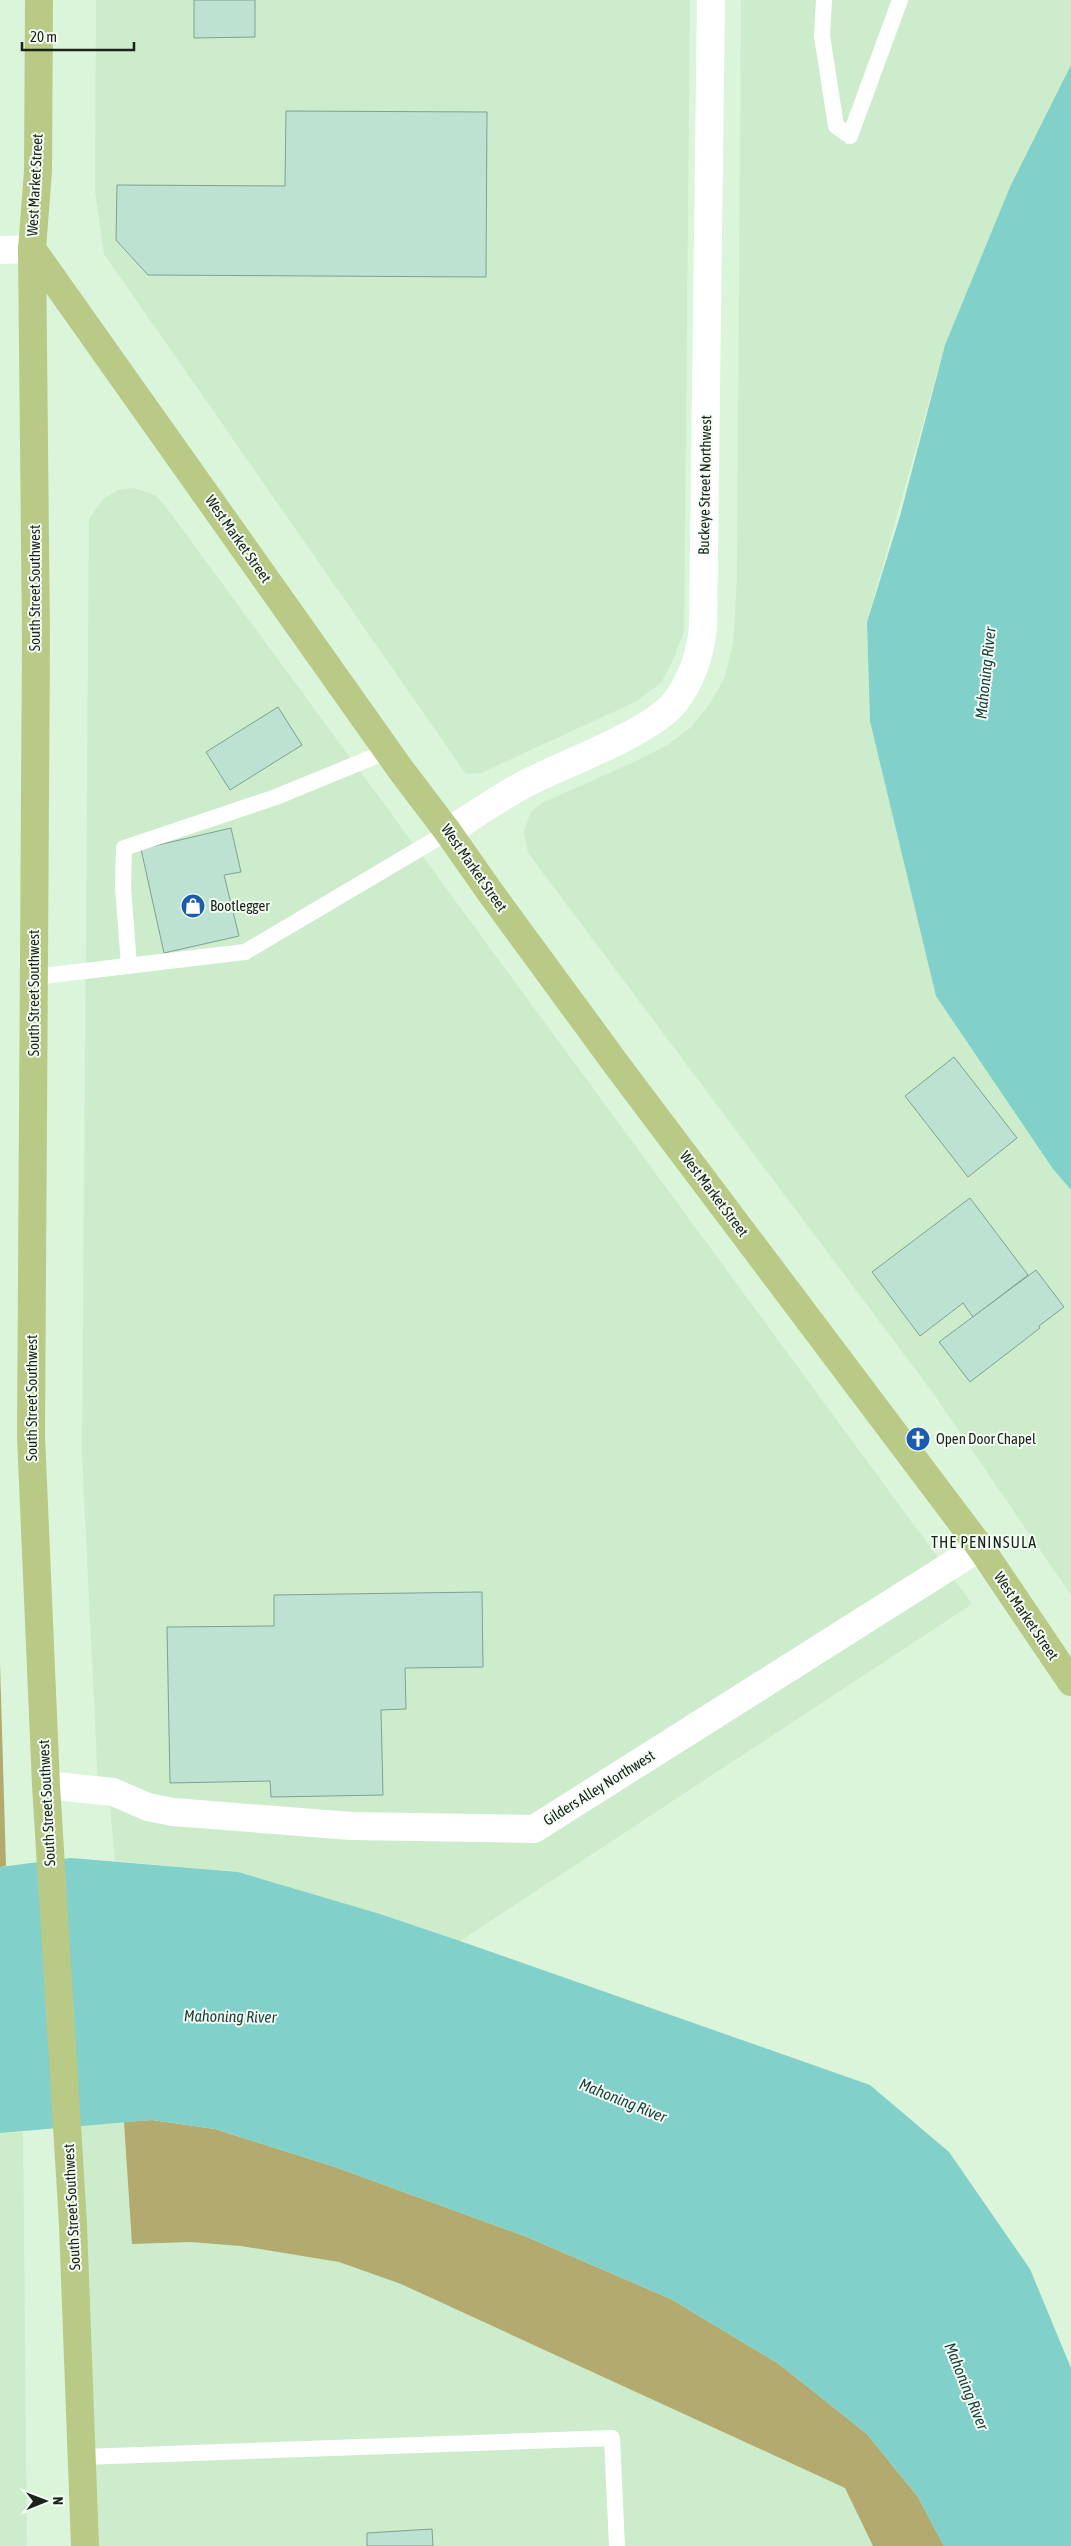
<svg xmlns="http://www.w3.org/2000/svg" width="1071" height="2546" font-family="'Asap Condensed',sans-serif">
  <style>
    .built { fill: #cceccc }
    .forest { fill: #b3aa6f }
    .water { fill: #81d0ca }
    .building { fill: #bde2d2; stroke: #7ea192 }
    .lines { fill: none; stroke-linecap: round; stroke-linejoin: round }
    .lane { stroke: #fff; stroke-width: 16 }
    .street { stroke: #fff; stroke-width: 28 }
    .secondary { stroke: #fff; stroke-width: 28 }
    .primary { stroke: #b8ca86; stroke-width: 28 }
    .labels { text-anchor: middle; stroke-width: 4; stroke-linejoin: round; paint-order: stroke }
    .street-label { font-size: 15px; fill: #192319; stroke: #f3fdf3 }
    .poi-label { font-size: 15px; fill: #192319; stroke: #f3fdf3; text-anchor: start }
    .water-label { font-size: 16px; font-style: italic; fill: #183e3b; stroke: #f3fdf3 }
    .neighbourhood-label { font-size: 16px; letter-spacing: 1px; fill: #192319; stroke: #f3fdf3 }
  </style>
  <rect width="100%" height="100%" fill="#dbf5db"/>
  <g class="built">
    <polygon points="96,0 690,0 684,632 672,662 661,683 635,702 481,773 466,774 104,254 95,191"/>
    <polygon points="741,0 1071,0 1071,65 1010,187 945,345 867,622 870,721 1053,1169 1071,1190 1071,1595 933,1393 528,853 524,832 531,812 542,803 636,761 669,744 690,728 709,705 724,679 733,643 737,578"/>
    <polygon points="134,488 155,495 166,507 972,1604 460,1941 380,1914 238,1872 115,1861 110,1805 99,1805 82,1455 89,519 103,499 118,490"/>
    <polygon points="152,2120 335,2167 527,2237 944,2546 85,2546 67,2127"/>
    <polygon points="23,2132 27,2546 0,2546 0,2133"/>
  </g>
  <g class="forest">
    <polygon points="0,1663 6,1866 0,1867"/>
    <polygon points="152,2120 215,2129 335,2167 527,2237 671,2299 779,2364 867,2434 918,2497 944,2546 873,2546 845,2488 401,2284 339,2262 241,2246 190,2242 132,2244 124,2122"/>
  </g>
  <g class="water">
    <polygon points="1071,65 1071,1190 1053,1169 936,996 870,721 867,622 900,516 945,345 1010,187"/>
    <polygon points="71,1858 238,1872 380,1914 460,1941 870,2085 949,2152 1030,2269 1071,2368 1071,2546 944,2546 918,2497 867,2434 779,2364 671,2299 527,2237 335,2167 215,2129 152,2120 0,2133 0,1867"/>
  </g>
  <g class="building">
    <polygon points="194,0 255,0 255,37 194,38"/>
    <polygon points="286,111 487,112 486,277 148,275 116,240 117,185 285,186"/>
    <polygon points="278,707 302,745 230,790 206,752"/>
    <polygon points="231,828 241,872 224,875 239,936 164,953 141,849"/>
    <polygon points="954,1057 1017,1138 968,1177 905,1096"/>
    <polygon points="970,1198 1028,1275 973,1317 963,1303 920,1336 872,1272"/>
    <polygon points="1036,1270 1064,1307 1039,1326 1040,1328 970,1382 939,1342"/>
    <polygon points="482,1592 483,1667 405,1668 406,1709 381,1710 383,1795 271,1797 270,1781 170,1783 167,1627 274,1626 274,1595"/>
    <polygon points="432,2529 433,2546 367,2546 367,2533"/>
  </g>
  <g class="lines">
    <g class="lane">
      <polyline points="824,0 822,36 836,126 850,136 900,0"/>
      <polyline points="129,966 123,887 124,848 276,797 388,751"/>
      <polyline points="34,977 245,952 448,832"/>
      <polyline points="83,2457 612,2438 617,2546"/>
    </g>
    <g class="street">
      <path d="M448 832C473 816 497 799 523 785 562 764 650 734 675 702 692 680 700 655 703 628L711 0"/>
      <polyline points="46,1785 113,1792 148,1807 173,1812 351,1826 534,1829 980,1547"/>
    </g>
    <polyline class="secondary" points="0,250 32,249"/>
    <g class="primary">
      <polyline points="39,0 38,171 32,249 36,639 31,1436 46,1785 73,2224 85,2546"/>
      <polyline points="32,249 401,770 448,832 490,892 619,1068 980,1547 1071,1682"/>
    </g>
  </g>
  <defs>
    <symbol id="shop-disc" viewBox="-11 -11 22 22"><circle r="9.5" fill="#1c5cad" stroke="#f3fdf3"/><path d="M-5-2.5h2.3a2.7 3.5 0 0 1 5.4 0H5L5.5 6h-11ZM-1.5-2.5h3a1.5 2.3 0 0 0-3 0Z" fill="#fff"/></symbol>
    <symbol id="church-disc" viewBox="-11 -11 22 22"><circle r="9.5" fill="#1c5cad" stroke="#f3fdf3"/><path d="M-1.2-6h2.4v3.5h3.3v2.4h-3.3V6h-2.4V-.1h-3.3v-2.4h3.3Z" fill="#fff"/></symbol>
  </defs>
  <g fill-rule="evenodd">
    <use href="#shop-disc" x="179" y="892" width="28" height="28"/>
    <use href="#church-disc" x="904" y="1425" width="28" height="28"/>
  </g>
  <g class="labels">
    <g class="street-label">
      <text transform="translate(35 185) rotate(-87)" y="5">West Market Street</text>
      <text transform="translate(705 485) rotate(-89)" y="5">Buckeye Street Northwest</text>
      <text transform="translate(238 539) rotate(55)" y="5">West Market Street</text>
      <text transform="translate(35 588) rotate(-90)" y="5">South Street Southwest</text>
      <text transform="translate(474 868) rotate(55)" y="5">West Market Street</text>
      <text transform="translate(34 993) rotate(-90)" y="5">South Street Southwest</text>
      <text transform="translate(714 1194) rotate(53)" y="5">West Market Street</text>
      <text transform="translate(32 1398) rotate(-90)" y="5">South Street Southwest</text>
      <text transform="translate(1026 1616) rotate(56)" y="5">West Market Street</text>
      <text transform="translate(599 1788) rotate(-32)" y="5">Gilders Alley Northwest</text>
      <text transform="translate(47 1803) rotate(-93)" y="5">South Street Southwest</text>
      <text transform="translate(72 2207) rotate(-93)" y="5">South Street Southwest</text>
    </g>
    <g class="poi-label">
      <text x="210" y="911">Bootlegger</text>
      <text x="936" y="1444">Open Door Chapel</text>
    </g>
    <g class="water-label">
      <text transform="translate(985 673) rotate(-84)" y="6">Mahoning River</text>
      <text transform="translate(230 2016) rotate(1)" y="6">Mahoning River</text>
      <text transform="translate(623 2100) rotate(22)" y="6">Mahoning River</text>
      <text transform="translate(967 2386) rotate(68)" y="6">Mahoning River</text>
    </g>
    <g class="neighbourhood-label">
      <text x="984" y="1548">THE PENINSULA</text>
    </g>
  </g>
  <g transform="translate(45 2501) rotate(89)" stroke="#f3fdf3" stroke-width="4" paint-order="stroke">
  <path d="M0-4L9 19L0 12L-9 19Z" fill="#192319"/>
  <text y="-8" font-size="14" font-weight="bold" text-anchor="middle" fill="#192319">N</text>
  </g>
  <path d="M22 42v8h112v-8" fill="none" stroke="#192319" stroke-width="2.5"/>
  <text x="30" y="42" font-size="15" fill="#192319" stroke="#f3fdf3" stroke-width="4" paint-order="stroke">20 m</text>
</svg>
